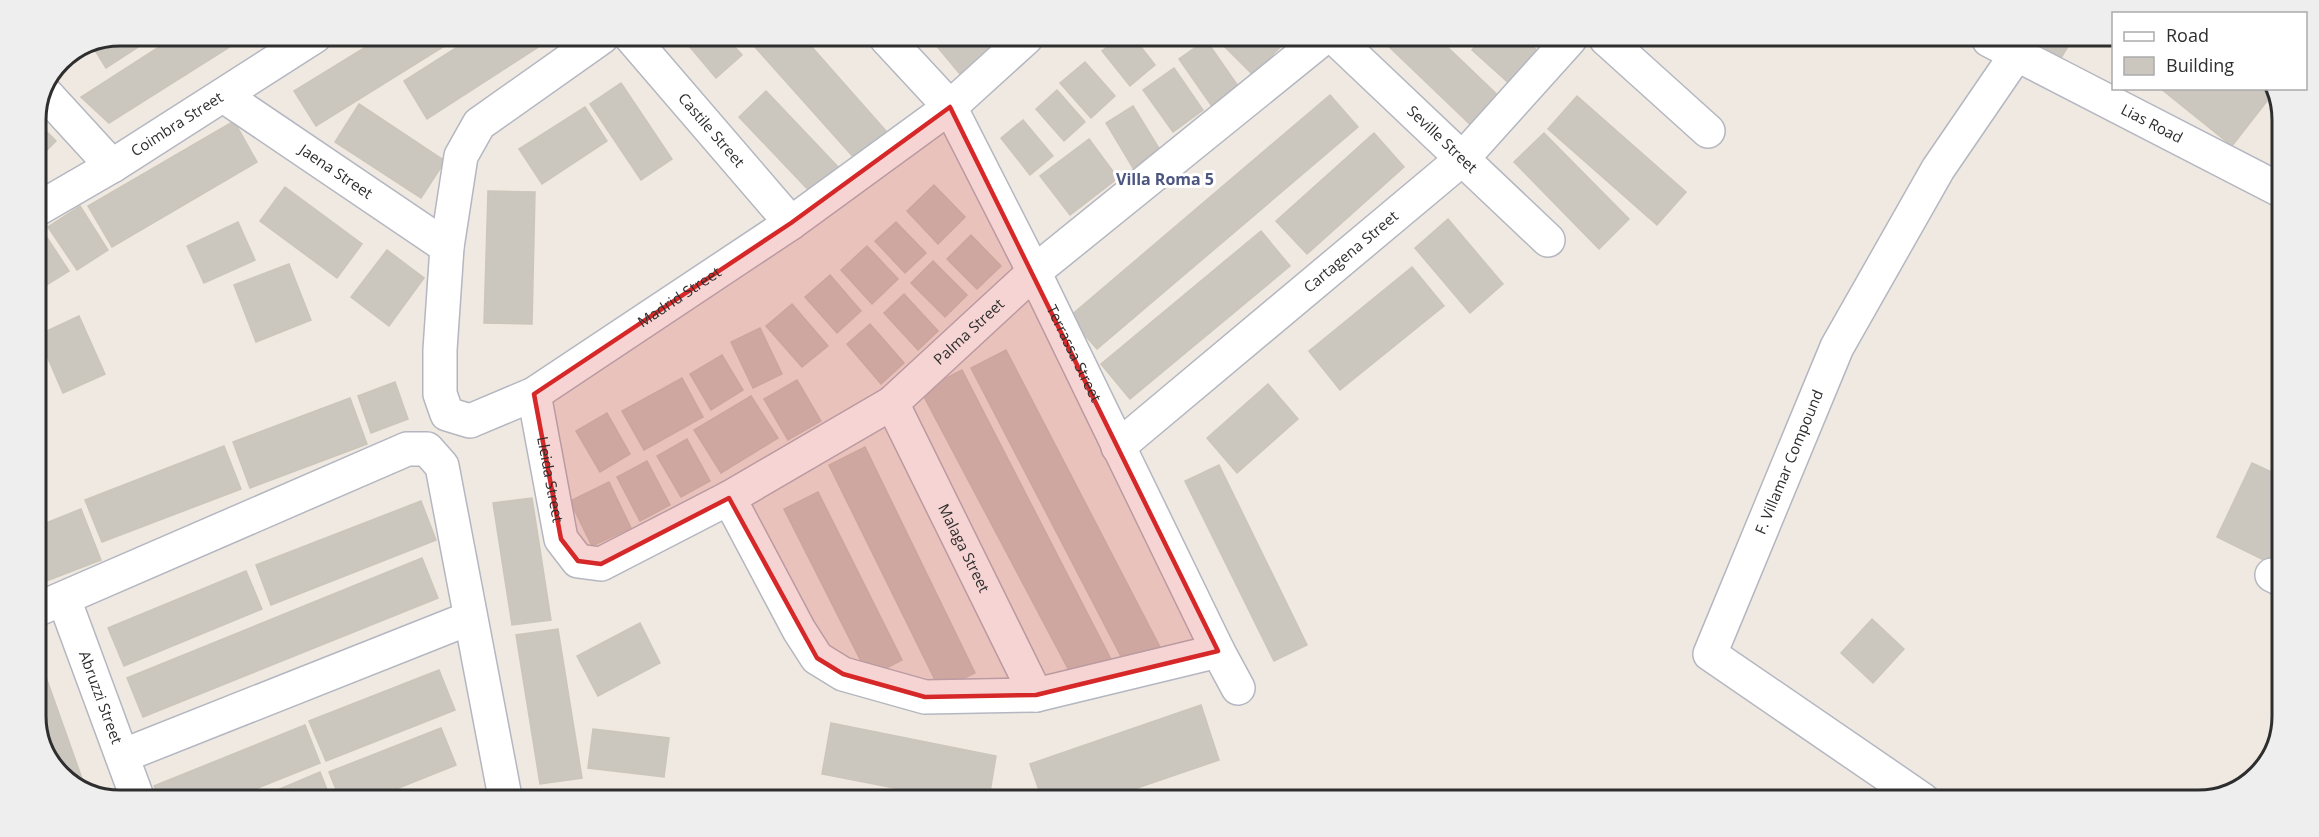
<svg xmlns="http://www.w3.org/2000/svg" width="2319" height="837" font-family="'Open Sans',sans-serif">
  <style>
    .building { fill: #cbc7bf; stroke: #cbc5ba; stroke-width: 1.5 }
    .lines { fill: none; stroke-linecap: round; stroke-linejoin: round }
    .street-casing { stroke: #b4b7c1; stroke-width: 36 }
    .secondary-casing { stroke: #b4b7c1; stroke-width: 36 }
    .street { stroke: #fff; stroke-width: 33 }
    .secondary { stroke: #fff; stroke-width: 33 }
    .marked { fill: #d62828; fill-opacity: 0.2; stroke: #d62828; stroke-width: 4.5; stroke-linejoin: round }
    .labels { text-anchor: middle; stroke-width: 6; stroke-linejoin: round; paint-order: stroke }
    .street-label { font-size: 15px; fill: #2e2e2e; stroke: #fff }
    .neighbourhood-label { font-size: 16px; font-weight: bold; fill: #4d5680; stroke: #fff }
    .rim { fill: none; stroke: #2e2e2e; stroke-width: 3 }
  </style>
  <rect width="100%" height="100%" fill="#efe9e1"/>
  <g class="building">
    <polygon points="121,36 155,36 106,68 93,47"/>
    <polygon points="176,36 247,36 109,123 81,97"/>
    <polygon points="382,37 459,37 316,126 294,91"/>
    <polygon points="473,37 554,37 427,119 404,81"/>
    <polygon points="690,37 726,37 742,55 716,78 685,41"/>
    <polygon points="746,37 803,37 886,131 855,159"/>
    <polygon points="930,38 983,38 995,53 964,79"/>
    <polygon points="1119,38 1134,38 1155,65 1130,86 1102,51"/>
    <polygon points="1216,38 1277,38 1283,44 1253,75"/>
    <polygon points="1381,39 1439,39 1507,104 1479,133"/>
    <polygon points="1482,39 1524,39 1541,54 1512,86 1472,50"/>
    <polygon points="1206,40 1238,86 1211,105 1179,59"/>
    <polygon points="2033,40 2072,40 2061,58"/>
    <polygon points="1085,62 1115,96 1091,118 1060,83"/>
    <polygon points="1174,68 1203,110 1173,132 1143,90"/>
    <polygon points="621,83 672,159 641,180 590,104"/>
    <polygon points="2160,88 2273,88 2274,92 2232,146"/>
    <polygon points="1057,90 1085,122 1064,141 1036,109"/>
    <polygon points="766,91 841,170 814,196 739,117"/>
    <polygon points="1330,95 1358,127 1097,349 1069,317"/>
    <polygon points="1577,96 1686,192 1657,225 1548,129"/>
    <polygon points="359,104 445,161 421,198 335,142"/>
    <polygon points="1133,106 1160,150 1133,168 1106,123"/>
    <polygon points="585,107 607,141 542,184 519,149"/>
    <polygon points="1023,120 1053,156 1030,175 1001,138"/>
    <polygon points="36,121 56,141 36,161"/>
    <polygon points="234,121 257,162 112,247 88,206"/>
    <polygon points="1374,133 1404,167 1307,254 1276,221"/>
    <polygon points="1544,133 1629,219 1599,249 1514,162"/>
    <polygon points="1089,139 1118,178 1070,215 1040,176"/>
    <polygon points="934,185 965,217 938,244 907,211"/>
    <polygon points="285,187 362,244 337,278 260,221"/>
    <polygon points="488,191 535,192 532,324 484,323"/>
    <polygon points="80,206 108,250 77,270 48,227"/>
    <polygon points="1448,219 1503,284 1470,313 1415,248"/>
    <polygon points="238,222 255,260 204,283 187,246"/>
    <polygon points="896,222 926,253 905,273 875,241"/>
    <polygon points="40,227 69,271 37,291 36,229"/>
    <polygon points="1261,231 1290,266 1130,399 1101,364"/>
    <polygon points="971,235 1001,266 977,289 947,259"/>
    <polygon points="867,246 898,279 872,304 841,270"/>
    <polygon points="387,250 424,278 389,326 351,297"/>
    <polygon points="933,261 967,295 945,317 911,283"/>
    <polygon points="289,264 311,320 256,342 234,285"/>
    <polygon points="1412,267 1444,306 1340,390 1309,351"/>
    <polygon points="830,275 861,311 837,333 805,297"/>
    <polygon points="904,294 938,331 918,350 884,313"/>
    <polygon points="792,304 828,346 802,367 766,326"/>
    <polygon points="79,316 105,374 63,393 38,335"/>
    <polygon points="870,324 904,363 881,384 847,344"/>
    <polygon points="760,328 782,374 753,388 731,342"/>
    <polygon points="1006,350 1160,647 1126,666 971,368"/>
    <polygon points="722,355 743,390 711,410 690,374"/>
    <polygon points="962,370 1114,665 1073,678 921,391"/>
    <polygon points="682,378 703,417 644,450 622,411"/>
    <polygon points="797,380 821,421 788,440 764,399"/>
    <polygon points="395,382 408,419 371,433 358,396"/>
    <polygon points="1268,384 1298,419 1237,473 1207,438"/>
    <polygon points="751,396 778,438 721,473 694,430"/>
    <polygon points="350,398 367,444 250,488 233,442"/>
    <polygon points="607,413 630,454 600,472 576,431"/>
    <polygon points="687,439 710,481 681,497 657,456"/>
    <polygon points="224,446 241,489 102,542 85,500"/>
    <polygon points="865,447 975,673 940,690 829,465"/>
    <polygon points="647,461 670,505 640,521 617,477"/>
    <polygon points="2252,463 2280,476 2280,568 2217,537"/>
    <polygon points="1219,465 1307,645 1274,661 1185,481"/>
    <polygon points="609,482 631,528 592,546 570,501"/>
    <polygon points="818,492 902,660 869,677 784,509"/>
    <polygon points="532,498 551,620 512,625 493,503"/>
    <polygon points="421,501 436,540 271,605 256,565"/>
    <polygon points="81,509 101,560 36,585 36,527"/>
    <polygon points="422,558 438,598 143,717 127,678"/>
    <polygon points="246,571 262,609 124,666 108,628"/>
    <polygon points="1872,619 1904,649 1873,683 1841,653"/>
    <polygon points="640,623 660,663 598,696 577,656"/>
    <polygon points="558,629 582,778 540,784 516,635"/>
    <polygon points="36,649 85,787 82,788 54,768 36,722"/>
    <polygon points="439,670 455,710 326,761 309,721"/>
    <polygon points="1201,705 1219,760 1105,799 1042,799 1030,764"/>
    <polygon points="831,723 996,756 989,798 946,798 822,774"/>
    <polygon points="305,725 320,763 235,797 158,797 154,786"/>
    <polygon points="441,728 456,765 376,797 339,797 329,772"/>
    <polygon points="593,729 669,738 664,777 588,768"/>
    <polygon points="320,772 330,797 261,797"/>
    <polygon points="888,794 911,798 887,798"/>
  </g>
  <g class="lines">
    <defs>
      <g id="street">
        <path id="s1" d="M602 37 479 124 461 156 447 247 440 350V394L447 414 470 421 534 394 791 223 950 107 1026 38"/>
        <path id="s2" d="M631 37 791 223"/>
        <path id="s3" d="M886 38 950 107 1034 272 1218 651 1238 688"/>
        <path id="s4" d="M1336 39 1548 240"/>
        <polyline points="1606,39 1708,131"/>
        <polyline points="46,94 112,166"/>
        <path id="s5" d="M224 96 447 247"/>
        <path id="s6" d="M36 210 112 166 315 36"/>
        <path id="s7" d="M534 394 561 539 578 561 601 564 729 498 892 403 1034 272 1322 39"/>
        <path id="s8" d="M892 403 1036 695"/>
        <path id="s9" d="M1118 447 1462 159 1570 39"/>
        <polyline points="729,498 799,630 817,658 843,674 925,697 1036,695 1218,651"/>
        <polyline points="2272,575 2280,579"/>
        <path id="s10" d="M64 599 137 797"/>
        <polyline points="36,610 407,449 427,449 442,466 505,797"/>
        <polyline points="122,756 470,618"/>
        <path id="s11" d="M1923 800 1710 654 1837 347 1938 169 2016 55"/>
      </g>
      <g id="secondary">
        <path id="s12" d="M1989 40 2282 191"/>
      </g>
    </defs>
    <use href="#street" class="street-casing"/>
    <use href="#secondary" class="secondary-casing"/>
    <use href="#street" class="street"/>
    <use href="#secondary" class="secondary"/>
  </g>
  <path class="marked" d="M950 107 1218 651 1036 695 925 697 843 674 817 658 729 498 601 564 578 561 561 539 534 394 791 223Z"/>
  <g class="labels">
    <g class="street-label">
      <text dy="5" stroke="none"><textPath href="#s12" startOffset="183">Lias Road</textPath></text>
      <text dy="5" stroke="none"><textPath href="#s6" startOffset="165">Coimbra Street</textPath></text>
      <text dy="5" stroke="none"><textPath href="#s2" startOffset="123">Castile Street</textPath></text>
      <text dy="5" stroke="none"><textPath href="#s4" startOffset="146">Seville Street</textPath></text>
      <text dy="5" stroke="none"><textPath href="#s5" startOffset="135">Jaena Street</textPath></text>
      <text dy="5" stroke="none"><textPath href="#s9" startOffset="304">Cartagena Street</textPath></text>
      <text dy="5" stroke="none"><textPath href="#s1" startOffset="716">Madrid Street</textPath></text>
      <text dy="5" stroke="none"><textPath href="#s7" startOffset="636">Palma Street</textPath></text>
      <text dy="5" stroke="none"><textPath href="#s3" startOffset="370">Terrassa Street</textPath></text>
      <text dy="5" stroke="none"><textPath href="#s11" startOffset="466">F. Villamar Compound</textPath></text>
      <text dy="5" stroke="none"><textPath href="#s7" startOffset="87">Lleida Street</textPath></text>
      <text dy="5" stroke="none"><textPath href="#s8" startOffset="162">Malaga Street</textPath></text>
      <text dy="5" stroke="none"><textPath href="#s10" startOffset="105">Abruzzi Street</textPath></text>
    </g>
    <g class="neighbourhood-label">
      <text x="1165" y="185">Villa Roma 5</text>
    </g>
  </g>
  <path d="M0 0H2319V837H0ZM120 46H2198A74 74 0 0 1 2272 120V716A74 74 0 0 1 2198 790H120A74 74 0 0 1 46 716V120A74 74 0 0 1 120 46Z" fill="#eee" fill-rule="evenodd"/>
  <path class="rim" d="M120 46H2198A74 74 0 0 1 2272 120V716A74 74 0 0 1 2198 790H120A74 74 0 0 1 46 716V120A74 74 0 0 1 120 46Z"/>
  <rect x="2112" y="12" width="195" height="78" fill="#ffffff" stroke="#ababab" stroke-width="1.5"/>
  <rect x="2124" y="32" width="30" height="9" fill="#ffffff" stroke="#ababab" stroke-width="1.5"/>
  <text x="2166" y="42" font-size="18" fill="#2e2e2e">Road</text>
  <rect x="2124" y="57" width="30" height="18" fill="#cbc7bf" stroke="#ababab" stroke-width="1.5"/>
  <text x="2166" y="72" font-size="18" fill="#2e2e2e">Building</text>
</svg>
